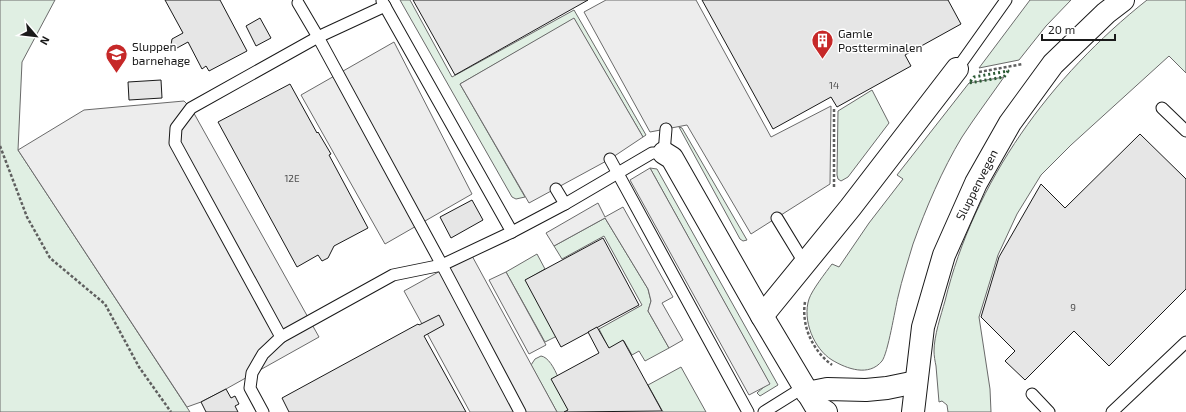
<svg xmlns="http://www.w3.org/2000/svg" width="1186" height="412" font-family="'Exo 2',sans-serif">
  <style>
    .green { fill: #e0efe3; stroke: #6a6a6a }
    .parking { fill: #ededed; stroke: #6a6a6a }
    .building { fill: #e6e6e6; stroke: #1a1a1a }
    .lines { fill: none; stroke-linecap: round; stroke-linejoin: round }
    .service-casing { stroke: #1a1a1a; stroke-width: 13 }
    .minor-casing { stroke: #1a1a1a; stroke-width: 24 }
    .tertiary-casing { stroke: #1a1a1a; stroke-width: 24 }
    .path { stroke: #5f5f5f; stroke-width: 2.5; stroke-dasharray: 3 2; stroke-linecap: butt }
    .service { stroke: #fff; stroke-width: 11 }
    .minor { stroke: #fff; stroke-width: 22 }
    .tertiary { stroke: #fff; stroke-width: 22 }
    .hedge { stroke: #2b5a34; stroke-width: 3; stroke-dasharray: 2 3; stroke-linecap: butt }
    .labels { text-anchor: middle; stroke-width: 3; stroke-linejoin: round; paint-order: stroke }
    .number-label { font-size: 10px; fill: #4d4d4d }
    .poi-label { font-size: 12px; fill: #1a1a1a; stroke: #fff; text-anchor: start }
    .street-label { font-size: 12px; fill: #1a1a1a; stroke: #fff }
  </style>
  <rect width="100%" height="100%" fill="#fff"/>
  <g class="green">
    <polygon points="0,0 55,0 22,62 18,150 190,412 0,412"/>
    <polygon points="400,0 410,0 452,77 574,10 646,135 643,137 574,19 460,84 525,197 516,199 512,197"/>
    <polygon points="1030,0 1071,0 1046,26 1019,60 979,68"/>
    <path d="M1147 0H1186V73L1169 56 1071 145 1041 175 1017 214 998 255 979 317 990 389 991 412H948L947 405 942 401 939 402C938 390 937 378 936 366 935 361 934 356 934 351 934 336 941 315 945 301 974 181 1051 76 1147 0Z"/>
    <path d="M1004 77C990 97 975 117 962 137 942 170 926 208 913 244 908 261 902 279 898 297 895 309 888 353 882 361 869 377 847 369 832 360 814 349 802 320 809 299 812 290 826 272 832 264L839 267 869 223 903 179 897 175 969 83Z"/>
    <polygon points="872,90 889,123 848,177 841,181 838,179 837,175 838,111"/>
    <polygon points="679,127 682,128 747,240 743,241 740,239"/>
    <polygon points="650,168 657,169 778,385 760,396 757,393 758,392 769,383"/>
    <polygon points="605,218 648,289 651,301 648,311 669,348 645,361 639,351 632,355 624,341 609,349 599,329 642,305 604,236 562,259 554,246"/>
    <polygon points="537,254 545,269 526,280 557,336 545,342 506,272"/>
    <path d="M541 356C555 358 565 397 569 410L565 412H557L531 365 535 359Z"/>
    <polygon points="681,367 706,412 663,412 648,385"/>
  </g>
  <g class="parking">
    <polygon points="606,0 696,0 771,137 831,106 830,184 751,234 687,125 650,132 584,12"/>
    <polygon points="574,18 643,137 610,159 529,203 460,84"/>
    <polygon points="394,42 472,194 385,244 301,95"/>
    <polygon points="184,101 191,108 319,337 226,389 201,402 187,407 18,150 84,110"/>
    <polygon points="650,168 770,384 749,395 630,180"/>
    <polygon points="598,203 605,217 623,207 673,297 662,303 683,340 669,348 648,311 651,301 648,289 605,218 554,246 546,233"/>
    <polygon points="471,254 557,412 470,412 404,291"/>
    <polygon points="506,272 546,345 529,354 489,280"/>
  </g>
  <g class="building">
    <polygon points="165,0 220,0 247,51 209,71 206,66 202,69 188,42 177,48 173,47 171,45 172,39 183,33"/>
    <polygon points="413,0 588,0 455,75"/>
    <polygon points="702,0 948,0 961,24 905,55 911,66 837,107 831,97 773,129"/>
    <polygon points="260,18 271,38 256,46 246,26"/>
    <polygon points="161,80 162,98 129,100 128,82"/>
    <polygon points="290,84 317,133 318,132 331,154 329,155 368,228 334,246 328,258 322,261 318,255 297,267 218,122"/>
    <polygon points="1140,134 1186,179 1186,289 1109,366 1074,331 1025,380 1005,361 1015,351 981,317 999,257 1041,184 1065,208"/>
    <polygon points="472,200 483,220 451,238 440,217"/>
    <polygon points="603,238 639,305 561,347 525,280"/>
    <polygon points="439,315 444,325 424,336 466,412 289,412 282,398 418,324 419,325"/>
    <polygon points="597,327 609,348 623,340 662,411 564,412 568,410 551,379 599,353 588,332"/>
    <polygon points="226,389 231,398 235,396 239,404 235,406 238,412 206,412 201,402"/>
  </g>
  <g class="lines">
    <defs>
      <g id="service">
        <polyline points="382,1 512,232"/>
        <polyline points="298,3 318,37 442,265 520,412"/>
        <polyline points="957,69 1006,0"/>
        <polyline points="1162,108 1186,131"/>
        <polyline points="610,159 748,412"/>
        <polyline points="556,189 565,204"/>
        <polyline points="777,218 805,264"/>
        <polyline points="281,337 175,143 176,128 191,108 318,37 385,6"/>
        <polyline points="1032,394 1049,412"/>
        <polyline points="263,412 250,388 252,373 263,354 281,337 393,275 442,265 512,232 565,204 652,153 664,153 666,129"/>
        <polyline points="764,412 804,387"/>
        <polyline points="1112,412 1186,342"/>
      </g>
      <g id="minor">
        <polyline points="664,153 672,158 762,316 815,405 826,412"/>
        <polyline points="762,316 850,208 957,69"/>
        <polyline points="807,393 827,389 866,390 887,388 916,382"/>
      </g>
      <polyline id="tertiary" points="913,412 923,327 944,255 976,183 1010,123 1053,64 1106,13 1123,0"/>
    </defs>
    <use href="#service" class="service-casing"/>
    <use href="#minor" class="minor-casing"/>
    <use href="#tertiary" class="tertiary-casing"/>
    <g class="path">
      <polyline points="979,72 1023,64"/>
      <polyline points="834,109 834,189"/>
      <polyline points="0,146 27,217 50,258 105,304 139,367 171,412"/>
      <path d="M805 302C801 326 813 351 832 365"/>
    </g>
    <use href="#service" class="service"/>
    <use href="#minor" class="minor"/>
    <use href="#tertiary" class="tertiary"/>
    <polygon class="hedge" points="1008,71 1004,77 969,83 974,77"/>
  </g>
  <defs>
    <symbol id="building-pin" viewBox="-11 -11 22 30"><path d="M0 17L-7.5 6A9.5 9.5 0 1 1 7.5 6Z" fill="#c62828" stroke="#fff"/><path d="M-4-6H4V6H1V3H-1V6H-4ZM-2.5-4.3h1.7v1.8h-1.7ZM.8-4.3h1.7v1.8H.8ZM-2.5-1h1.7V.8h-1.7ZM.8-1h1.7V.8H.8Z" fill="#fff"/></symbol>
    <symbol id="school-pin" viewBox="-11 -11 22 30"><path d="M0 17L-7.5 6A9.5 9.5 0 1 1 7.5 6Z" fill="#c62828" stroke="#fff"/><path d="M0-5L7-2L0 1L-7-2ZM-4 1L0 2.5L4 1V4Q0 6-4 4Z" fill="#fff"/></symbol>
  </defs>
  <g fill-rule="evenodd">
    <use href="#building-pin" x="810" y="28" width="25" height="34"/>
    <use href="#school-pin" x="104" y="42" width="25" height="34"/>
  </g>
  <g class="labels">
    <g class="number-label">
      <text x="834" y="89">14</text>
      <text x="292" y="182">12E</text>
      <text x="1073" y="311">9</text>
    </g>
    <g class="poi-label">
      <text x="838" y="38">Gamle<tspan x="838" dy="14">Postterminalen</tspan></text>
      <text x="132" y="51">Sluppen<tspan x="132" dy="14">barnehage</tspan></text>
    </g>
    <g class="street-label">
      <text transform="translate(977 185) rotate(-63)" y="4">Sluppenvegen</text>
    </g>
  </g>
  <g transform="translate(36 36) rotate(118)" stroke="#ffffff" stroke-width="3" paint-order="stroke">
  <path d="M0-3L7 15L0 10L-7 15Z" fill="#1a1a1a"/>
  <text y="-6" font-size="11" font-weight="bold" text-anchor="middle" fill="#1a1a1a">N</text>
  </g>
  <path d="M1042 34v6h73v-6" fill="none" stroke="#1a1a1a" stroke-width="2"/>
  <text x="1048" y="34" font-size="12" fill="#1a1a1a" stroke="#ffffff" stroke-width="3" paint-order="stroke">20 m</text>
</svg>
